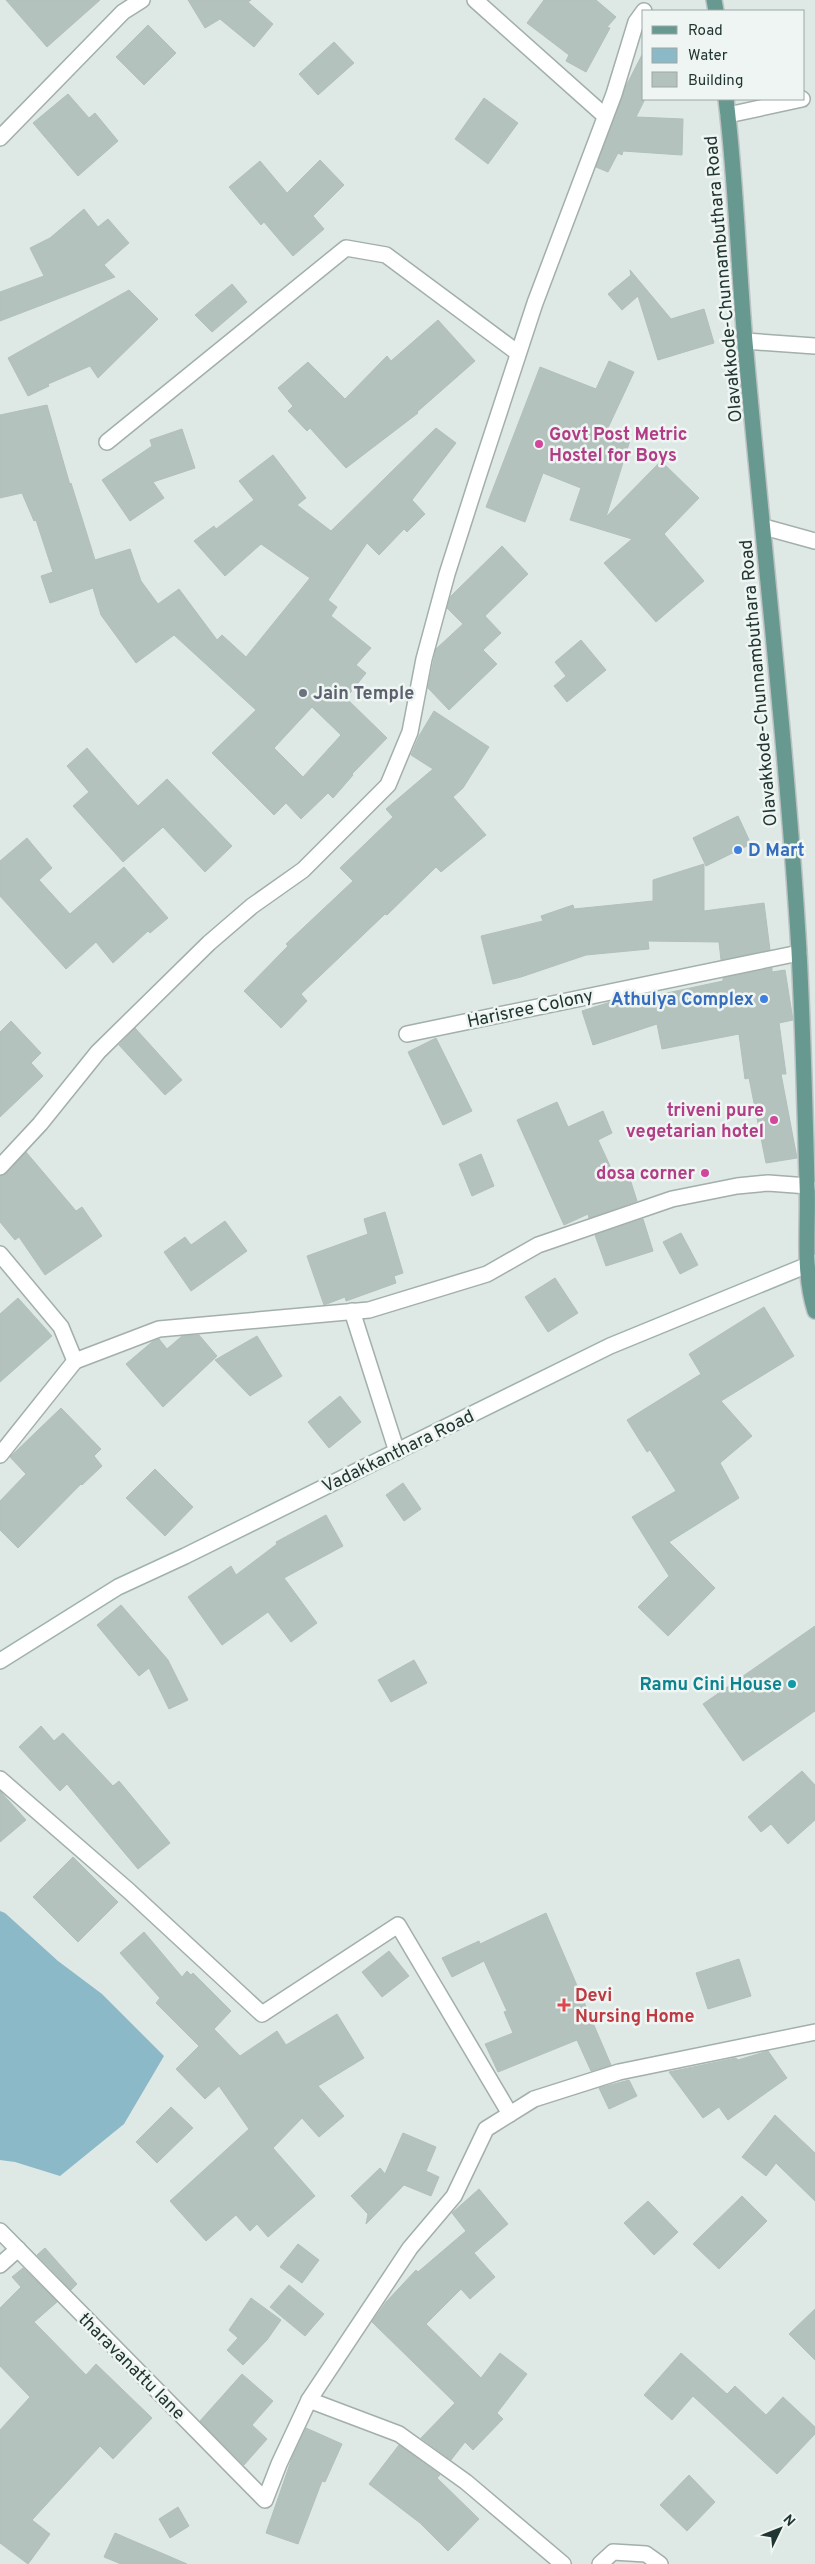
<svg xmlns="http://www.w3.org/2000/svg" width="815" height="2564" font-family="Overpass,sans-serif">
  <style>
    .water { fill: #8bb9c8 }
    .building { fill: #b4c2bd; stroke: #b1c0bc; fill-rule: evenodd }
    .lines { fill: none; stroke-linecap: round; stroke-linejoin: round }
    .street-casing { stroke: #a2afab; stroke-width: 18 }
    .secondary-casing { stroke: #9fb2ad; stroke-width: 18 }
    .primary-casing { stroke: #bcc2c2; stroke-width: 18 }
    .street { stroke: #fff; stroke-width: 15 }
    .secondary { stroke: #fff; stroke-width: 15 }
    .primary { stroke: #679991; stroke-width: 15 }
    .hotel-dot { fill: #d1479c; stroke: #eef5f2; stroke-width: 2 }
    .worship-dot { fill: #6b7280; stroke: #eef5f2; stroke-width: 2 }
    .shop-dot { fill: #3f7fe0; stroke: #eef5f2; stroke-width: 2 }
    .culture-dot { fill: #0f9aa8; stroke: #eef5f2; stroke-width: 2 }
    .health-dot { fill: #e0444e; stroke: #eef5f2; stroke-width: 2 }
    .labels { text-anchor: middle; stroke-width: 5; stroke-linejoin: round; paint-order: stroke }
    .street-label { font-size: 18px; fill: #213532; stroke: #eef5f2 }
    .hotel-label { font-size: 18px; font-weight: bold; fill: #b23c85; stroke: #eef5f2; text-anchor: end }
    .worship-label { font-size: 18px; font-weight: bold; fill: #5b616d; stroke: #eef5f2; text-anchor: start }
    .shop-label { font-size: 18px; font-weight: bold; fill: #366cbe; stroke: #eef5f2; text-anchor: start }
    .culture-label { font-size: 18px; font-weight: bold; fill: #0d838f; stroke: #eef5f2; text-anchor: end }
    .health-label { font-size: 18px; font-weight: bold; fill: #be3a42; stroke: #eef5f2; text-anchor: start }
  </style>
  <rect width="100%" height="100%" fill="#dee8e4"/>
  <polygon class="water" points="0,1911 5,1913 58,1961 102,1994 164,2056 124,2124 60,2176 15,2162 0,2160"/>
  <g class="building">
    <polygon points="6,0 100,0 47,47"/>
    <polygon points="188,0 251,0 248,2 273,24 254,47 220,19 205,28"/>
    <polygon points="544,0 596,0 616,17 607,27 610,28 586,72 566,61 569,55 527,23"/>
    <polygon points="148,25 176,53 144,85 116,57"/>
    <polygon points="334,42 354,63 318,95 299,74"/>
    <polygon points="644,51 644,101 636,117 683,119 682,155 623,151 622,155 618,153 608,172 596,167 626,86"/>
    <polygon points="68,94 89,118 95,113 118,141 78,176 33,123"/>
    <polygon points="484,98 518,123 488,164 455,139"/>
    <polygon points="320,160 344,185 313,216 324,229 293,256 264,222 261,225 229,187 260,161 287,193"/>
    <polygon points="84,209 98,227 108,219 129,243 104,265 115,277 0,321 0,292 44,276 30,248 50,238"/>
    <polygon points="630,270 671,319 704,309 714,343 658,360 638,296 622,310 608,294 631,275"/>
    <polygon points="232,284 247,302 212,332 195,315"/>
    <polygon points="129,290 158,319 98,378 90,366 48,384 49,386 28,396 8,358"/>
    <polygon points="438,320 475,361 417,412 418,413 346,468 310,428 307,431 288,411 293,406 278,388 308,362 345,399 387,356 391,361"/>
    <polygon points="609,361 634,372 607,430 631,437 606,517 661,461 699,498 664,534 704,581 656,622 604,563 632,539 570,520 581,488 543,473 525,522 486,507 540,367 596,389"/>
    <path d="M47 405 70 485 71 483 95 560 130 549 141 581 158 604 179 589 217 640 222 635 246 657 310 578 261 544 225 576 194 541 214 526 216 529 254 500 239 481 273 455 306 498 297 505 331 531 436 428 456 443 412 500 425 514 407 532 404 529 379 555 367 543 328 600 337 607 331 616 371 648 356 665 366 673 346 698 387 738 352 774 353 775 333 798 328 793 301 819 286 803 274 815 212 753 256 710 174 635 136 663 101 615 93 588 50 603 41 576 53 572 36 520 34 521 22 493 0 498V415ZM312 707 341 735 303 777 274 748Z"/>
    <polygon points="182,429 195,468 153,482 164,498 130,521 102,480 152,446 150,440"/>
    <polygon points="502,546 528,574 485,616 501,633 483,650 497,664 449,710 428,688 436,649 463,624 447,608 451,596"/>
    <polygon points="581,640 606,670 567,702 554,686 566,676 555,662"/>
    <polygon points="434,711 489,747 463,788 453,797 486,835 441,872 436,867 387,915 385,914 301,994 307,1001 281,1028 244,991 288,946 286,944 353,881 340,868 393,817 386,809 433,769 411,755 419,736"/>
    <polygon points="87,748 138,806 167,779 232,846 205,872 163,827 123,862 73,806 89,792 67,766"/>
    <polygon points="738,816 751,844 706,866 693,838"/>
    <polygon points="27,838 52,868 39,880 70,914 124,867 168,918 150,933 148,931 113,963 96,942 66,969 0,896 0,861"/>
    <polygon points="704,864 704,911 764,903 770,950 721,960 719,942 648,941 649,949 586,955 521,977 493,984 481,936 543,921 541,916 573,905 574,909 653,901 653,880"/>
    <polygon points="772,968 772,972 785,970 793,1020 779,1023 786,1074 781,1074 797,1158 766,1163 749,1078 745,1079 739,1034 662,1049 657,1024 593,1045 582,1011 617,1000 633,997 634,1000 723,981 723,978"/>
    <polygon points="11,1021 41,1053 31,1063 43,1076 0,1117 0,1032"/>
    <polygon points="135,1028 182,1080 165,1095 119,1045"/>
    <polygon points="436,1038 472,1111 443,1125 408,1052"/>
    <polygon points="557,1102 568,1127 603,1111 612,1133 598,1140 617,1181 629,1176 637,1201 589,1218 588,1214 564,1225 517,1120"/>
    <polygon points="26,1152 76,1211 82,1207 102,1236 45,1275 19,1237 15,1240 0,1222 0,1176 7,1173"/>
    <polygon points="481,1154 494,1186 472,1196 459,1164"/>
    <polygon points="385,1212 403,1273 394,1276 396,1283 346,1301 345,1297 324,1305 307,1256 368,1234 364,1219"/>
    <polygon points="643,1219 653,1251 606,1266 595,1235"/>
    <polygon points="225,1221 247,1251 191,1291 164,1252 185,1237 191,1245"/>
    <polygon points="681,1233 698,1265 680,1274 663,1242"/>
    <polygon points="555,1278 578,1313 548,1332 525,1297"/>
    <polygon points="18,1298 52,1336 0,1382 0,1314"/>
    <polygon points="764,1307 794,1356 721,1401 752,1436 720,1463 739,1498 669,1542 715,1588 668,1636 638,1607 669,1576 632,1517 676,1491 650,1450 647,1452 627,1420 701,1374 689,1354"/>
    <polygon points="199,1335 217,1356 163,1407 126,1364 152,1342 159,1339 167,1349 182,1336"/>
    <polygon points="257,1336 282,1376 250,1396 215,1360"/>
    <polygon points="340,1396 361,1422 329,1448 308,1422"/>
    <polygon points="61,1408 101,1449 94,1456 102,1466 82,1485 81,1484 18,1548 0,1530 0,1501 26,1474 10,1457"/>
    <polygon points="155,1469 193,1507 165,1536 126,1498"/>
    <polygon points="403,1483 421,1509 404,1521 386,1495"/>
    <polygon points="326,1515 343,1546 284,1578 317,1623 291,1642 268,1612 222,1645 188,1597 231,1566 236,1575 277,1544 276,1542"/>
    <polygon points="121,1605 168,1660 188,1700 169,1709 149,1668 139,1676 97,1625"/>
    <polygon points="815,1626 815,1711 743,1761 703,1704"/>
    <polygon points="414,1660 427,1683 391,1702 378,1680"/>
    <polygon points="41,1726 54,1741 63,1733 113,1786 119,1781 170,1843 138,1869 67,1784 60,1791 19,1747"/>
    <polygon points="802,1771 815,1785 815,1820 788,1844 771,1824 761,1832 748,1817"/>
    <polygon points="0,1791 26,1820 0,1842"/>
    <polygon points="73,1857 118,1902 78,1942 33,1897"/>
    <polygon points="546,1913 611,2065 591,2071 577,2040 498,2072 485,2044 513,2033 504,2012 507,2011 484,1961 452,1977 442,1958 479,1941 480,1944"/>
    <polygon points="144,1932 182,1977 187,1971 191,1975 193,1973 231,2011 214,2029 240,2056 277,2031 286,2045 337,2014 364,2058 318,2086 344,2116 319,2137 302,2118 273,2148 315,2196 268,2237 257,2224 250,2231 236,2215 206,2241 170,2201 249,2129 219,2086 205,2099 176,2069 199,2046 156,2003 160,1998 120,1953"/>
    <polygon points="389,1951 409,1976 382,1997 362,1972"/>
    <polygon points="739,1959 751,1996 708,2009 696,1973"/>
    <polygon points="768,2051 787,2078 728,2120 719,2107 703,2118 669,2072 736,2058 738,2060"/>
    <polygon points="629,2080 637,2096 609,2109 599,2088"/>
    <polygon points="171,2107 193,2128 157,2163 136,2142"/>
    <polygon points="775,2115 815,2153 815,2201 776,2163 766,2176 742,2157"/>
    <polygon points="403,2133 436,2147 426,2171 439,2177 431,2196 404,2185 366,2224 368,2214 351,2196 380,2168 385,2174"/>
    <polygon points="479,2189 508,2224 474,2253 495,2277 470,2299 461,2289 426,2324 481,2378 500,2353 527,2374 497,2413 503,2419 473,2450 465,2442 451,2460 421,2438 455,2403 372,2322 386,2302 416,2270 418,2272 466,2231 452,2213"/>
    <polygon points="742,2196 767,2221 719,2269 693,2244"/>
    <polygon points="648,2201 678,2232 654,2255 624,2223"/>
    <polygon points="298,2244 319,2260 302,2283 280,2267"/>
    <polygon points="45,2248 77,2284 71,2290 37,2255"/>
    <polygon points="23,2268 57,2302 34,2322 86,2375 96,2364 152,2418 113,2459 100,2446 32,2520 50,2534 28,2564 0,2543 0,2430 30,2397 0,2366 0,2308 21,2287 12,2277"/>
    <polygon points="289,2285 324,2314 305,2336 270,2307"/>
    <polygon points="251,2298 281,2320 267,2340 243,2365 227,2350 238,2338 229,2330"/>
    <polygon points="815,2309 815,2360 789,2334"/>
    <polygon points="681,2353 727,2394 735,2386 766,2415 783,2397 815,2427 815,2434 777,2474 693,2396 672,2420 644,2395"/>
    <polygon points="242,2374 273,2401 252,2425 267,2439 244,2465 200,2421"/>
    <polygon points="306,2428 342,2444 325,2482 322,2481 298,2544 266,2533 292,2458"/>
    <polygon points="399,2445 440,2475 437,2478 479,2519 448,2551 420,2523 369,2484"/>
    <polygon points="689,2475 715,2502 687,2531 660,2505"/>
    <polygon points="178,2507 189,2526 170,2538 159,2519"/>
    <polygon points="115,2533 187,2564 121,2564 104,2557"/>
  </g>
  <g class="lines">
    <defs>
      <g id="street">
        <polyline points="475,0 605,116"/>
        <polyline points="728,115 802,99"/>
        <polyline points="0,138 123,12 142,0"/>
        <polyline points="745,341 815,346"/>
        <polyline points="107,442 346,248 386,255 518,353"/>
        <polyline points="764,527 815,541"/>
        <polyline points="407,1034 799,953"/>
        <polyline points="0,1167 40,1124 98,1052 209,943 252,906 303,870 388,785 410,732 424,659 447,574 477,480 535,303 614,94 636,22 644,11"/>
        <polyline points="0,1254 61,1327 75,1361 0,1455"/>
        <polyline points="352,1311 397,1452"/>
        <polyline points="75,1361 159,1329 369,1310 487,1274 538,1245 672,1199 737,1186 768,1183 808,1186"/>
        <polyline points="0,1779 129,1891 262,2014 398,1925 510,2114"/>
        <polyline points="0,2231 265,2500 279,2464 309,2400 410,2248 454,2196 486,2129 534,2099 619,2072 815,2032"/>
        <polyline points="0,2265 18,2249"/>
        <polyline points="309,2400 399,2434 466,2482 563,2564"/>
        <polyline points="600,2564 613,2552 646,2554 660,2564"/>
      </g>
      <polyline id="secondary" points="0,1661 118,1587 185,1556 610,1346 815,1262"/>
      <g id="primary">
        <polyline points="714,0 716,11"/>
        <path d="M726 99C736 180 738 261 745 342 763 545 787 748 799 951 803 1029 805 1106 807 1183 809 1225 802 1270 815 1311"/>
      </g>
    </defs>
    <use href="#street" class="street-casing"/>
    <use href="#secondary" class="secondary-casing"/>
    <use href="#primary" class="primary-casing"/>
    <use href="#street" class="street"/>
    <use href="#secondary" class="secondary"/>
    <use href="#primary" class="primary"/>
  </g>
  <g class="hotel-dot">
    <circle cx="539" cy="444" r="5"/>
    <circle cx="774" cy="1120" r="5"/>
    <circle cx="705" cy="1173" r="5"/>
  </g>
  <circle class="worship-dot" cx="303" cy="693" r="5"/>
  <g class="shop-dot">
    <circle cx="738" cy="850" r="5"/>
    <circle cx="764" cy="999" r="5"/>
  </g>
  <circle class="culture-dot" cx="792" cy="1684" r="5"/>
  <path class="health-dot" d="M561.5 1997.5h5v5h5v5h-5v5h-5v-5h-5v-5h5z"/>
  <g class="labels">
    <g class="street-label">
      <text transform="translate(723 279) rotate(-95)" y="6">Olavakkode-Chunnambuthara Road</text>
      <text transform="translate(758 683) rotate(-95)" y="6">Olavakkode-Chunnambuthara Road</text>
      <text transform="translate(530 1008) rotate(-12)" y="6">Harisree Colony</text>
      <text transform="translate(398 1451) rotate(-26)" y="6">Vadakkanthara Road</text>
      <text transform="translate(132 2366) rotate(45)" y="6">tharavanattu lane</text>
    </g>
    <g class="hotel-label">
      <text x="549" y="440" text-anchor="start">Govt Post Metric<tspan x="549" dy="21">Hostel for Boys</tspan></text>
      <text x="764" y="1116">triveni pure<tspan x="764" dy="21">vegetarian hotel</tspan></text>
      <text x="695" y="1179">dosa corner</text>
    </g>
    <g class="worship-label">
      <text x="313" y="699">Jain Temple</text>
    </g>
    <g class="shop-label">
      <text x="748" y="856">D Mart</text>
      <text x="754" y="1005" text-anchor="end">Athulya Complex</text>
    </g>
    <g class="culture-label">
      <text x="782" y="1690">Ramu Cini House</text>
    </g>
    <g class="health-label">
      <text x="575" y="2001">Devi<tspan x="575" dy="21">Nursing Home</tspan></text>
    </g>
  </g>
  <rect x="642" y="10" width="162" height="90" fill="#eef5f2" stroke="#9ca8a5"/>
  <rect x="652" y="26" width="25" height="8" fill="#679991" stroke="#9ca8a5"/>
  <text x="688" y="35" font-size="15" fill="#213532">Road</text>
  <rect x="652" y="48" width="25" height="15" fill="#8bb9c8" stroke="#9ca8a5"/>
  <text x="688" y="60" font-size="15" fill="#213532">Water</text>
  <rect x="652" y="72" width="25" height="15" fill="#b4c2bd" stroke="#9ca8a5"/>
  <text x="688" y="85" font-size="15" fill="#213532">Building</text>
  <g transform="translate(780 2529) rotate(47)" stroke="#eef5f2" stroke-width="4" paint-order="stroke">
  <path d="M0-4L9 19L0 12L-9 19Z" fill="#213532"/>
  <text y="-8" font-size="14" font-weight="bold" text-anchor="middle" fill="#213532">N</text>
  </g>
</svg>
